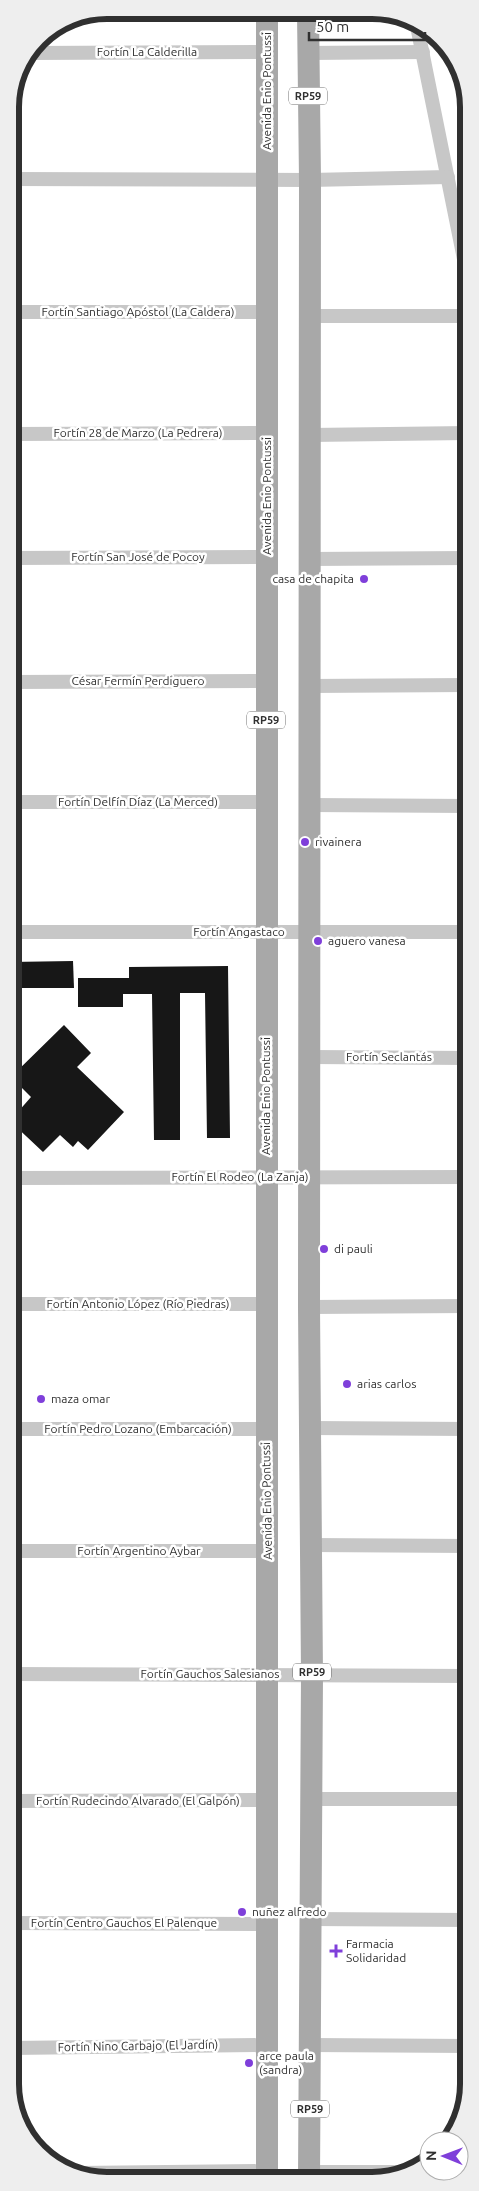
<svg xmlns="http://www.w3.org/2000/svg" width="479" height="2191" font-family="Ubuntu,sans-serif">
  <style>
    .building { fill: #171717 }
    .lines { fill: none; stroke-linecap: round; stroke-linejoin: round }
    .street { stroke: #c7c7c7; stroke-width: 14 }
    .primary { stroke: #a8a8a8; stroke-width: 22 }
    .poi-dot { fill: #7f3fda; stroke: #fff; stroke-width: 2 }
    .labels { text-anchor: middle; stroke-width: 5; stroke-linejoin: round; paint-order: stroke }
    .shield { fill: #fff; stroke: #6e6e6e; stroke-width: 1 }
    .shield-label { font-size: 11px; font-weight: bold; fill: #303030 }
    .street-label { font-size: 12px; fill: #303030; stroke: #fff }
    .poi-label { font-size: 12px; fill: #303030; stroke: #fff; text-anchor: start }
    .rim { fill: none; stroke: #303030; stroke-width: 6 }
  </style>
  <rect width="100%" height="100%" fill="#fff"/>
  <g class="building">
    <polygon points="73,961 74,988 10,988 10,962"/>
    <polygon points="228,966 230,1138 207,1138 205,993 180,993 180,1140 154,1140 152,994 123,994 123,1007 78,1007 78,978 129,978 129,967"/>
    <polygon points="64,1025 91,1053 77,1067 124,1112 88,1150 78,1141 73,1147 60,1135 43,1152 10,1121 31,1097 11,1077"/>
  </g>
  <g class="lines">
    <g class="street">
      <polyline points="417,26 468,279"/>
      <polyline points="28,53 267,52"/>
      <polyline points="308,53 423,52"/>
      <polyline points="10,179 310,180 448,177"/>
      <polyline points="10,312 267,312"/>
      <polyline points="309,316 468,316"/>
      <polyline points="10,434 267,433"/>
      <polyline points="310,435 468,433"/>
      <polyline points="10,558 267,557"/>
      <polyline points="309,559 468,558"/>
      <polyline points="10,682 266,681"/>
      <polyline points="309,686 468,685"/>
      <polyline points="10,802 266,802"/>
      <polyline points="310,805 468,806"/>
      <polyline points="10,932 468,932"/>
      <polyline points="310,1057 468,1058"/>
      <polyline points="11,1178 469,1177"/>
      <polyline points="11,1304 266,1304"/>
      <polyline points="309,1307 469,1306"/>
      <polyline points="310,1428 469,1429"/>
      <polyline points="11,1429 266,1429"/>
      <polyline points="311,1545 469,1546"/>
      <polyline points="11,1551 267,1551"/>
      <polyline points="11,1674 469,1676"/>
      <polyline points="312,1799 469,1799"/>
      <polyline points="11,1801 266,1800"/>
      <polyline points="311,1919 469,1920"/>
      <polyline points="11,1923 267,1924"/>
      <polyline points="310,2045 469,2046"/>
      <polyline points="11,2048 266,2045"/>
      <polyline points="309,2172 402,2172"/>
      <polyline points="78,2173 266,2171"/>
    </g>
    <g class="primary">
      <polyline points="308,12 310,180 309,1307 312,1675 309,2180"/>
      <polyline points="267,2180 267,12"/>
    </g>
  </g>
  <g class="poi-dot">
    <circle cx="364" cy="579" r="5"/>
    <circle cx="305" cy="842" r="5"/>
    <circle cx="318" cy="941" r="5"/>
    <circle cx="324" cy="1249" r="5"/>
    <circle cx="347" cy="1384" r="5"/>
    <circle cx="41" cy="1399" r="5"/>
    <circle cx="242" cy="1912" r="5"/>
    <path d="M333.5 1943.5h5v5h5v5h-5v5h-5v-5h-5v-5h5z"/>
    <circle cx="249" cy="2063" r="5"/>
  </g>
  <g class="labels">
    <g class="shield">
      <rect x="289" y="87.5" width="38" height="17" rx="4"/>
      <rect x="247" y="711.5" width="38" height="17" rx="4"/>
      <rect x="293" y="1663.5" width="38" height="17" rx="4"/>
      <rect x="291" y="2100.5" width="38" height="17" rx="4"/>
    </g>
    <g class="shield-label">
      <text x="308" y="100">RP59</text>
      <text x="266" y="724">RP59</text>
      <text x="312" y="1676">RP59</text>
      <text x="310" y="2113">RP59</text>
    </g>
    <g class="street-label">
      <text x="147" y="56">Fortín La Calderilla</text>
      <text transform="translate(267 91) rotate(-90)" y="4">Avenida Enio Pontussi</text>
      <text x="138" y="316">Fortín Santiago Apóstol (La Caldera)</text>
      <text x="138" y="437">Fortín 28 de Marzo (La Pedrera)</text>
      <text transform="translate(267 496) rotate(-90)" y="4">Avenida Enio Pontussi</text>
      <text x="138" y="561">Fortín San José de Pocoy</text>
      <text x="138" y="685">César Fermín Perdiguero</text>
      <text x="138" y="806">Fortín Delfín Díaz (La Merced)</text>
      <text x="239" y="936">Fortín Angastaco</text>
      <text x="389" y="1061">Fortín Seclantás</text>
      <text transform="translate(266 1096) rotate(-90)" y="4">Avenida Enio Pontussi</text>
      <text x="240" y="1181">Fortín El Rodeo (La Zanja)</text>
      <text x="138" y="1308">Fortín Antonio López (Río Piedras)</text>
      <text x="138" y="1433">Fortín Pedro Lozano (Embarcación)</text>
      <text transform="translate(267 1501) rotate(-91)" y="4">Avenida Enio Pontussi</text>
      <text x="139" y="1555">Fortín Argentino Aybar</text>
      <text x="210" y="1678">Fortín Gauchos Salesianos</text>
      <text x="138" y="1805">Fortín Rudecindo Alvarado (El Galpón)</text>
      <text x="124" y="1927">Fortín Centro Gauchos El Palenque</text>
      <text transform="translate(138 2046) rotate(-1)" y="4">Fortín Nino Carbajo (El Jardín)</text>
    </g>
    <g class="poi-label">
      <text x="354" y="583" text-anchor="end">casa de chapita</text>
      <text x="315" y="846">rivainera</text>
      <text x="328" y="945">aguero vanesa</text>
      <text x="334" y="1253">di pauli</text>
      <text x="357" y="1388">arias carlos</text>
      <text x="51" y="1403">maza omar</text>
      <text x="252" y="1916">nuñez alfredo</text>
      <text x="346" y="1948">Farmacia<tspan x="346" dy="14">Solidaridad</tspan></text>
      <text x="259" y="2060">arce paula<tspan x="259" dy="14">(sandra)</tspan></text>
    </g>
  </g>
  <path d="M0 0H479V2191H0ZM107 19H372A88 88 0 0 1 460 107V2084A88 88 0 0 1 372 2172H107A88 88 0 0 1 19 2084V107A88 88 0 0 1 107 19Z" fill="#eee" fill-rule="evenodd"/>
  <path class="rim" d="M107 19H372A88 88 0 0 1 460 107V2084A88 88 0 0 1 372 2172H107A88 88 0 0 1 19 2084V107A88 88 0 0 1 107 19Z"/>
  <g transform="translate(444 2156) rotate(271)"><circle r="24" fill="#ffffff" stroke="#acacac"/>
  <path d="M0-4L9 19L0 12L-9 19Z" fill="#7f3fda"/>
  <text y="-8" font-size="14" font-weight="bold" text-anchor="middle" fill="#303030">N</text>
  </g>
  <path d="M309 32v8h116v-8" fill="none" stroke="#303030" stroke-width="2.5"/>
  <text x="316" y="32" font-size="15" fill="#303030" stroke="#ffffff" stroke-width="4" paint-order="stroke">50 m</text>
</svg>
